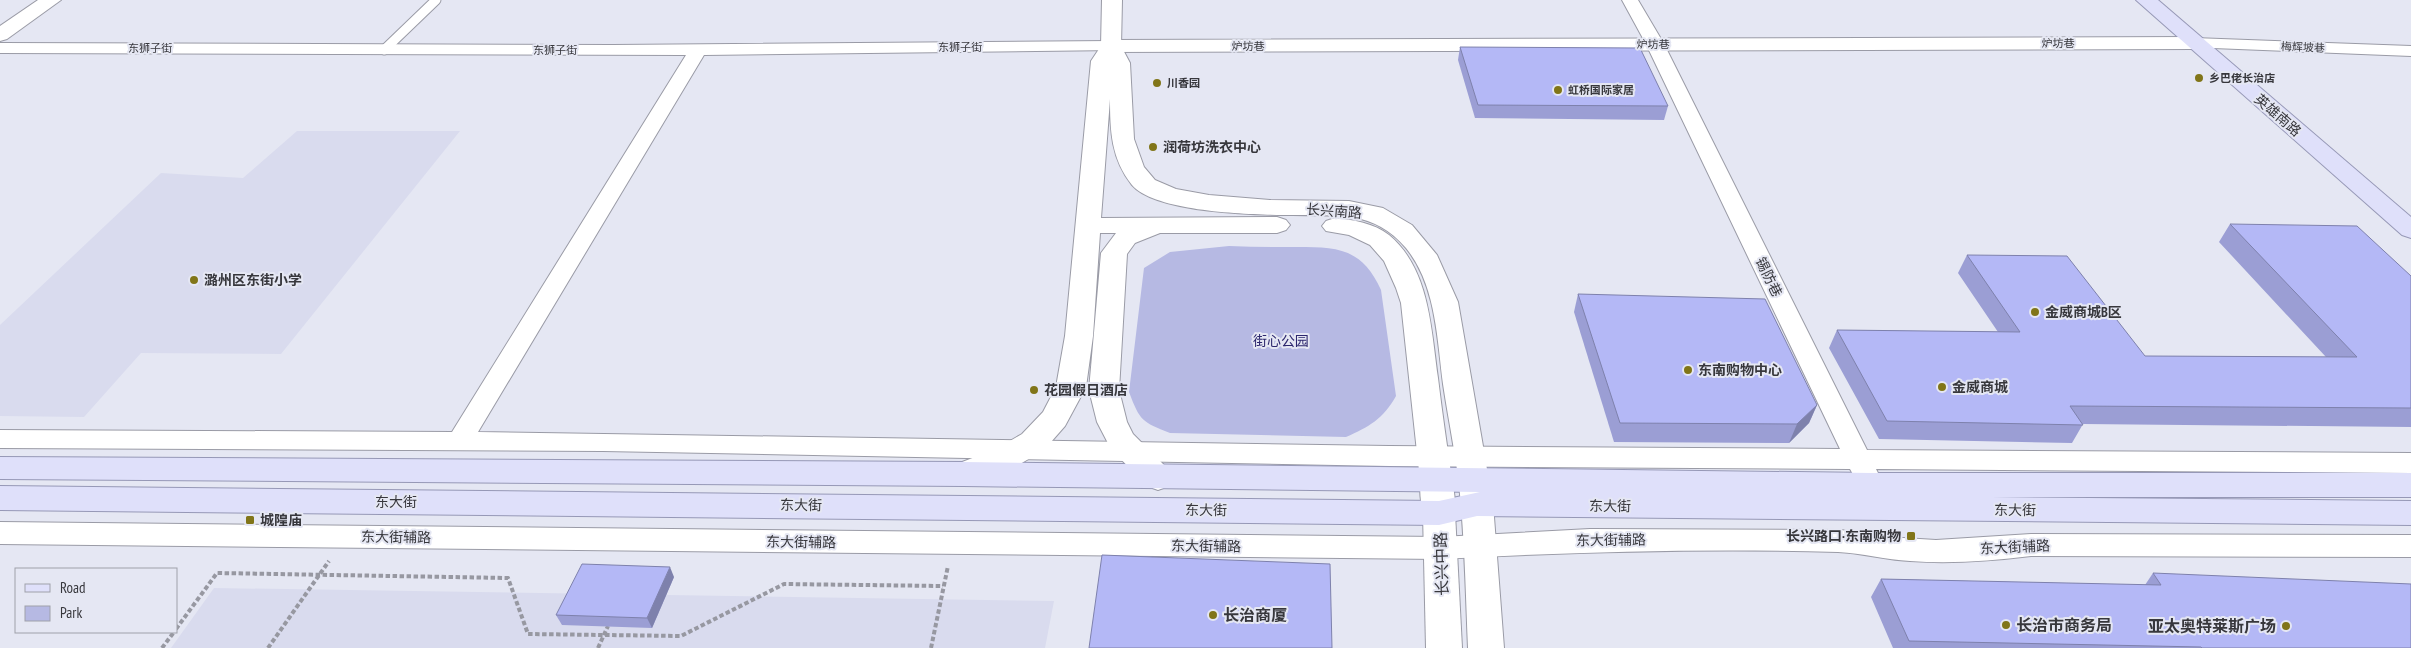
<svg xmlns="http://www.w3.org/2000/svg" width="2411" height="648" font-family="'PT Sans Narrow','Noto Sans SC',sans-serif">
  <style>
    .built { fill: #d9dbee }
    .green { fill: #b6b9e3 }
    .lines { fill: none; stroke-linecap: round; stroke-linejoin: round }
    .service-casing { stroke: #9a9ba6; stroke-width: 11 }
    .minor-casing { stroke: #9a9ba6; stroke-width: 2 }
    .tertiary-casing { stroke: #9a9ba6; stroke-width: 2 }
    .secondary-casing { stroke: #9a9ba6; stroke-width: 2 }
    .primary-casing { stroke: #9698b6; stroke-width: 2 }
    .path { stroke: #9798a1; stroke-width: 4; stroke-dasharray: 4.5 2.5; stroke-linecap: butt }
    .service { stroke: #fff; stroke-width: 9 }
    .minor { fill: #fff; fill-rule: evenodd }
    .tertiary { fill: #fff; fill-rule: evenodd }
    .secondary { fill: #fff; fill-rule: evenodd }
    .primary { fill: #dfe0fa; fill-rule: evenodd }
    .wall { fill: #9b9ed4 }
    .shaded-wall { fill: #7e81ac }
    .building { fill: #b4b8f6; stroke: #7e81ac }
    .poi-dot { fill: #817518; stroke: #e5e7f3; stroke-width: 2 }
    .labels { text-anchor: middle; stroke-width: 4; stroke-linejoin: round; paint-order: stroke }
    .far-street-label { font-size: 11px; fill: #37373c; stroke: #e5e7f3 }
    .far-poi-label { font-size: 11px; font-weight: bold; fill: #37373c; stroke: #e5e7f3; text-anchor: start }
    .street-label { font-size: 14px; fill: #37373c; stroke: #e5e7f3 }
    .poi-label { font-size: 14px; font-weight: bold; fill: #37373c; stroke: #e5e7f3; text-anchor: start }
    .park-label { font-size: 14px; fill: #2d276e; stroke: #e5e7f3 }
    .near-street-label { font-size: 16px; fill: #37373c; stroke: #e5e7f3 }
    .near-poi-label { font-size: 16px; font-weight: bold; fill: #37373c; stroke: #e5e7f3; text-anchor: start }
  </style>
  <rect width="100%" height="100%" fill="#e5e7f3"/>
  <g class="built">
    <polygon points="297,131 460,131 281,354 141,353 84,417 0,416 0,325 161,173 243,178"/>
    <polygon points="214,588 1054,601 1045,648 171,648"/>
  </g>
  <path class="green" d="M1229 246C1250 247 1271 247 1292 247 1335 247 1361 246 1381 290L1396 396C1383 419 1369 427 1346 437L1170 433C1142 422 1140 421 1129 392L1144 268 1170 252Z"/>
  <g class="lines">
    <defs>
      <polyline id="service" points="384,50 436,0"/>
      <g id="minor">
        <polygon points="1622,0 1638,0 1664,44 1867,450 2411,453 2411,473 1876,469 1878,473 1874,480 1865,483 1856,480 1850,469 1389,466 603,451 0,448 0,430 452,432 686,55 0,53 0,43 613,45 1111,41 1117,42 1120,46 1117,50 704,55 478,432 1389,446 1840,449 1646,44"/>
        <polygon points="2194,38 2411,46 2411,56 2188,47 2185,43 2188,39"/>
        <path d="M0 522 1440 537 1590 529 1841 530 1887 537 1936 540 2031 534 2411 535V557L2031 556C1991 561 1950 564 1910 561 1886 560 1862 553 1838 552 1706 548 1573 552 1440 559L0 544Z"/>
      </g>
      <g id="tertiary">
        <polygon points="2194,37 2201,39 2204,43 2201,47 2194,49 1111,52 1104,50 1101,46 1104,42 1111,40"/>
        <path d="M1436 468 1447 472C1455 485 1458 508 1450 522L1439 525 1428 522C1420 508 1417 485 1425 472Z"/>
      </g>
      <g id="secondary">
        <polygon points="38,0 61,0 7,39 0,41 0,26"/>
        <path d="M1102 0H1122L1121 46 1130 63 1134 139 1144 167 1155 180 1176 189 1209 195 1270 200 1349 201 1383 208 1412 225 1437 255 1458 302 1493 504 1504 648H1468C1466 601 1465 553 1461 505 1458 465 1449 424 1443 384 1437 338 1436 285 1406 248 1374 210 1337 216 1293 215 1257 215 1156 213 1132 185 1111 159 1110 130 1110 99L1101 218 1277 217 1286 220 1290 225 1286 230 1277 233H1160L1135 243 1127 254 1119 390 1127 422 1133 434 1169 470 1174 478 1169 486 1158 490 1147 486 1111 449 1097 422 1089 390 1101 253 1116 233H1100L1093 336 1086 387 1065 426 1044 450 1020 464 963 486 952 482 947 474 952 466 998 448 1022 434 1043 412 1056 387 1065 336 1091 61 1101 46Z"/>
        <path d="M1335 218C1353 220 1374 223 1389 235 1430 269 1431 330 1438 378 1442 412 1447 446 1452 480L1447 488 1436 492 1425 488 1420 480 1401 303 1396 288 1384 261 1370 245 1349 235 1326 231 1322 226 1326 221Z"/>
        <polygon points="1439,501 1450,504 1455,513 1462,648 1426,648 1423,513 1428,504"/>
      </g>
      <g id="primary">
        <polygon points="2136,0 2158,0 2411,217 2411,238 2402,235"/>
        <polygon points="0,457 963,462 1872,473 2411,473 2411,497 1991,497 2411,501 2411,525 1477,516 1439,525 0,510 0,486 1439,501 1480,492 963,486 0,479"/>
      </g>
    </defs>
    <use href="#service" class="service-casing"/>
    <use href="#minor" class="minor-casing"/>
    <use href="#tertiary" class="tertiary-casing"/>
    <use href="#secondary" class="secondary-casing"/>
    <use href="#primary" class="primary-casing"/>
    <g class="path">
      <polyline points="176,629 217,573 508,578 528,634 681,636 784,584 943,586"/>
      <polyline points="162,648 174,632"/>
      <polyline points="268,648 329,561"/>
      <polyline points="598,648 608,626"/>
      <polyline points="931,648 948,566"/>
    </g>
    <use href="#service" class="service"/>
    <use href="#minor" class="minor"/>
    <use href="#tertiary" class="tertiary"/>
    <use href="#secondary" class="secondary"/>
    <use href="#primary" class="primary"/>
  </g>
  <g class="wall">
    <polygon points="1460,47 1668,106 1664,120 1475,118 1458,60"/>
    <polygon points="2230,224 2411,276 2411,427 2083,424 2072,443 1879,439 1829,348 1837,330 1998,332 1958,273 1967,255 2145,356 2326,357 2219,242"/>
    <polygon points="1578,294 1817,405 1809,423 1789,443 1614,442 1574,312"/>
    <polygon points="2153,573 2411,648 1893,648 1871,597 1881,579 2145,585"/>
    <polygon points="674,577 652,628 562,625 556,615"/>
  </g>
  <g class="shaded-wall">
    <polygon points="1817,405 1809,423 1789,443 1797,424"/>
    <polygon points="670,567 674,577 652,628 647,618"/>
  </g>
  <g class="building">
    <polygon points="1460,47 1640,48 1668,106 1478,105"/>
    <polygon points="2230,224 2357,226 2411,276 2411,408 2070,406 2083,425 1887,421 1837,330 2020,332 1967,255 2067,256 2145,356 2357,357"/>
    <polygon points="1578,294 1765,299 1817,405 1797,424 1620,423"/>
    <polygon points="1102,555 1330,564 1332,648 1089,648"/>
    <polygon points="582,564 670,567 647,618 556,615"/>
    <polygon points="2153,573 2411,584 2411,648 2202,648 2201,647 1909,641 1881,579 2161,585"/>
  </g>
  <g class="poi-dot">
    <circle cx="2199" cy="78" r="5"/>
    <circle cx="1157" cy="83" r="5"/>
    <circle cx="1558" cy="90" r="5"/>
    <circle cx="1153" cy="147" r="5"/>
    <circle cx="194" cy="280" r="5"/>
    <circle cx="2035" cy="312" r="5"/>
    <circle cx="1688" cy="370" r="5"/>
    <circle cx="1942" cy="387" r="5"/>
    <circle cx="1034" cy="390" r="5"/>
    <rect x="245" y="515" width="10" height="10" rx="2.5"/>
    <rect x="1906" y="531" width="10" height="10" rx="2.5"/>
    <circle cx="1213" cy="615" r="5"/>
    <circle cx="2006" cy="625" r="5"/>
    <circle cx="2286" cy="626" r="5"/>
  </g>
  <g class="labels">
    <g class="far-street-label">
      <text x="2058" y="47">炉坊巷</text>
      <text x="1653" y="48">炉坊巷</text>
      <text x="1248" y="50">炉坊巷</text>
      <text x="960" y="51">东狮子街</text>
      <text transform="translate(2303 47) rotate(2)" y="4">梅辉坡巷</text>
      <text x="150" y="52">东狮子街</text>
      <text x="555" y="54">东狮子街</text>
    </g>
    <g class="far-poi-label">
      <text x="2209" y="82">乡巴佬长治店</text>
      <text x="1167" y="87">川香园</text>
      <text x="1568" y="94">虹桥国际家居</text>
    </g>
    <g class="street-label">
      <text transform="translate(2278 115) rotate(41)" y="5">英雄南路</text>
      <text transform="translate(1334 211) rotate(4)" y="5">长兴南路</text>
      <text transform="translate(1769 277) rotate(64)" y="5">锡防巷</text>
      <text x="396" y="507">东大街</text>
      <text transform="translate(801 505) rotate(1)" y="5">东大街</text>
      <text transform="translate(1610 506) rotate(1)" y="5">东大街</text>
      <text transform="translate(1206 510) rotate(1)" y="5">东大街</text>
      <text transform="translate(2015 510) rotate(1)" y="5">东大街</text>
      <text transform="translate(396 537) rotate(1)" y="5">东大街辅路</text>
      <text transform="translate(1611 540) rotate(-1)" y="5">东大街辅路</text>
      <text transform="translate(801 542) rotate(1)" y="5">东大街辅路</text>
      <text transform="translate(1206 546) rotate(1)" y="5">东大街辅路</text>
      <text transform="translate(2015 547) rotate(-3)" y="5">东大街辅路</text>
    </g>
    <g class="poi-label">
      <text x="1163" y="152">润荷坊洗衣中心</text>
      <text x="204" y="285">潞州区东街小学</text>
      <text x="2045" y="317">金威商城B区</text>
      <text x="1698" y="375">东南购物中心</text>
      <text x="1952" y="392">金威商城</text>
      <text x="1044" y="395">花园假日酒店</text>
      <text x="260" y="525">城隍庙</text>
      <text x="1901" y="541" text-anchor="end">长兴路口·东南购物</text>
    </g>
    <g class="park-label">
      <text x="1281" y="346">街心公园</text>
    </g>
    <g class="near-street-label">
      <text transform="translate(1441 564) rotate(-92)" y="6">长兴中路</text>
    </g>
    <g class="near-poi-label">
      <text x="1223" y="621">长治商厦</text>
      <text x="2016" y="631">长治市商务局</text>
      <text x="2276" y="632" text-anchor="end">亚太奥特莱斯广场</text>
    </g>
  </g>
  <rect x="15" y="568" width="162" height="65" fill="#e5e7f3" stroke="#9fa1aa"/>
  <rect x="25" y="584" width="25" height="8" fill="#dfe0fa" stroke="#9fa1aa"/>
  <text x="60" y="593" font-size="15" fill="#37373c">Road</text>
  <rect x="25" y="606" width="25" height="15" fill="#b6b9e3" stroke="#9fa1aa"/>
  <text x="60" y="618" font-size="15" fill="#37373c">Park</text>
</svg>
